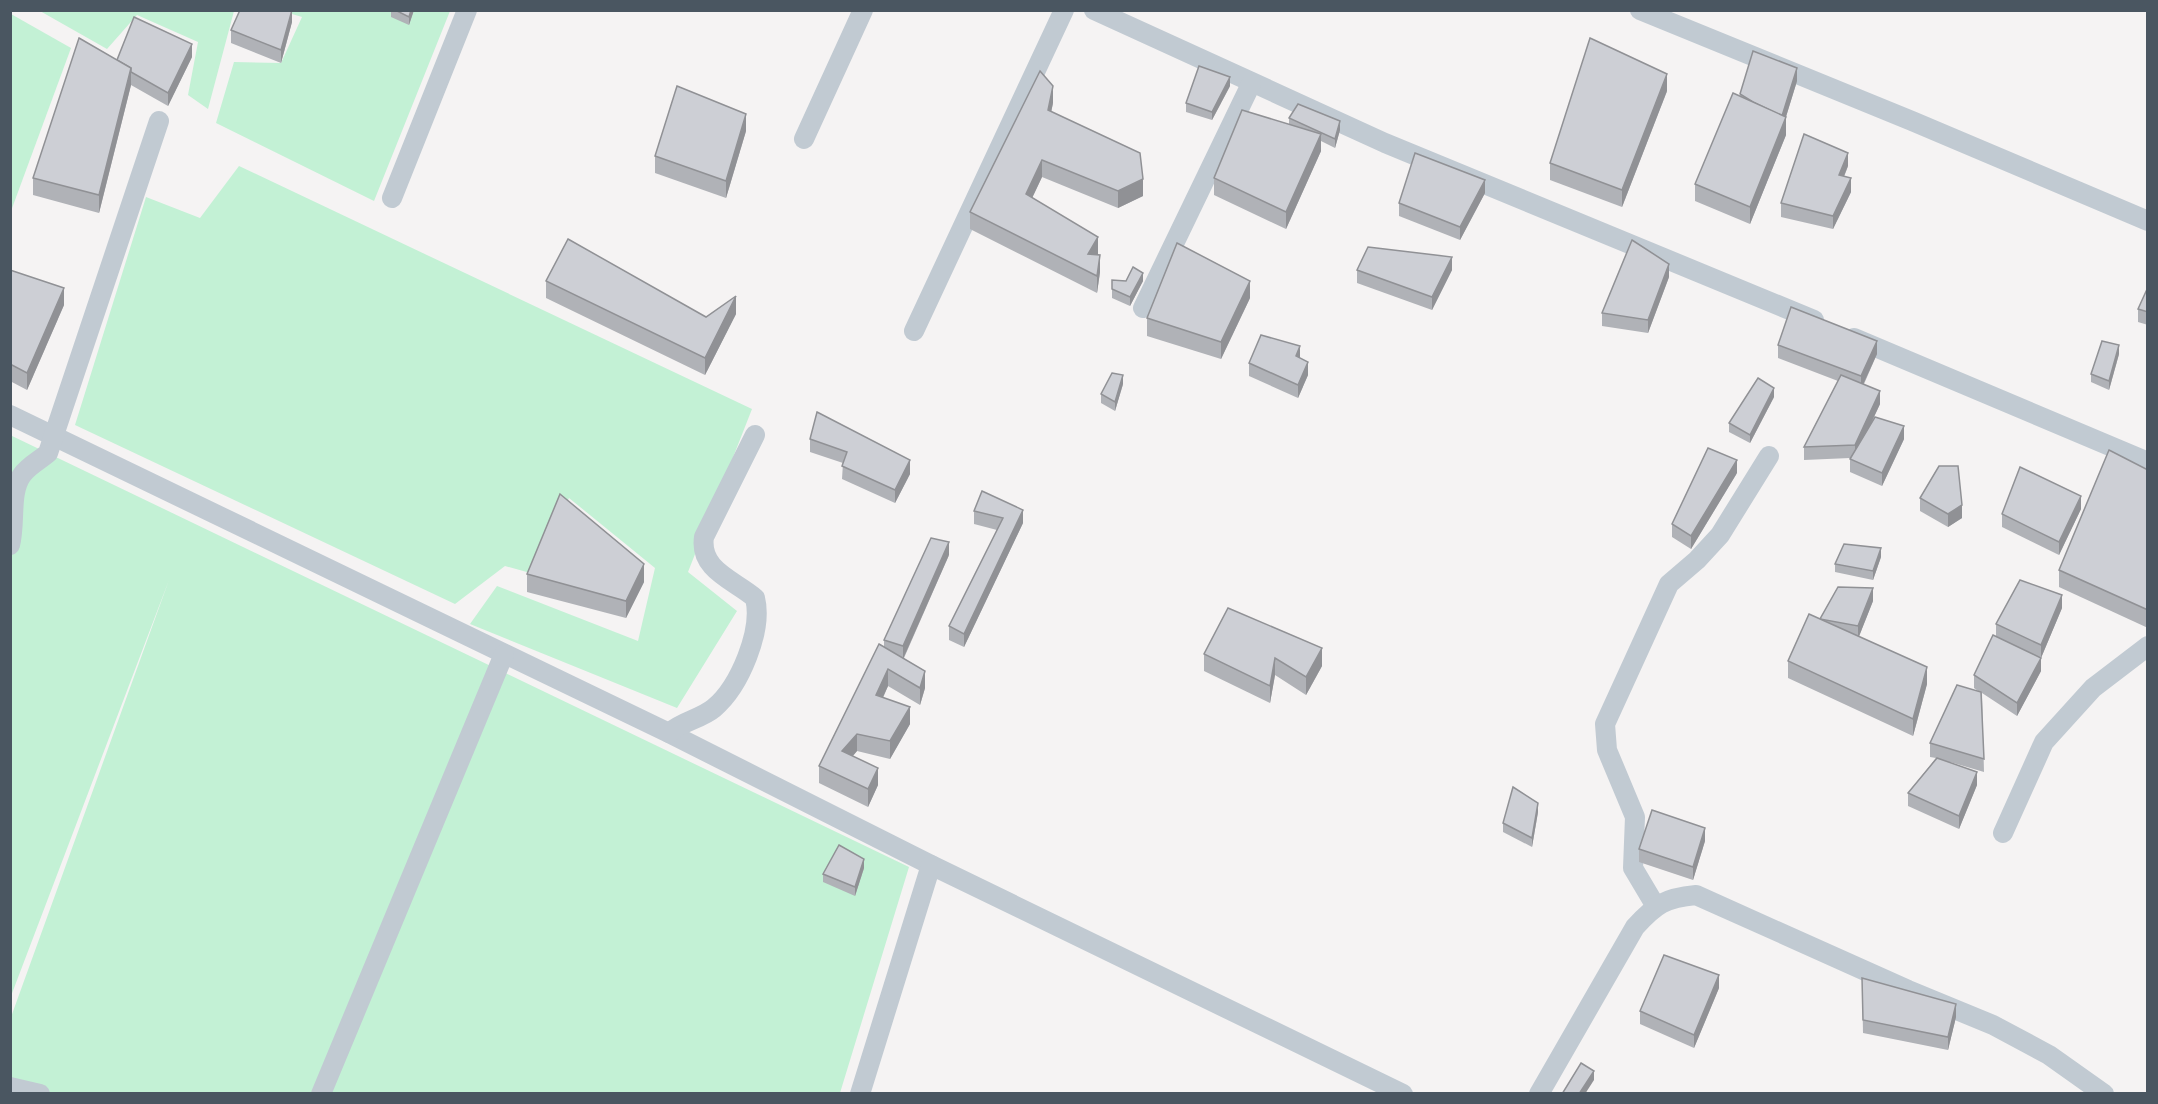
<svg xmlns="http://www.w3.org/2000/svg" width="2158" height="1104" font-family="'Titillium Web',sans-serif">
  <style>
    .green { fill: #c3f1d5 }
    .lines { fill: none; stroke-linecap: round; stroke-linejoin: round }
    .street { stroke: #c1cad2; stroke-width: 20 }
    .wall { fill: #b0b2b7 }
    .shaded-wall { fill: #909195 }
    .building { fill: #cdcfd5; stroke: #909195; stroke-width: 1.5 }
  </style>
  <rect width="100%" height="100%" fill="#f5f3f3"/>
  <g class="green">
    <polygon points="40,11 234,11 208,109 188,95 198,42 137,15 107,49"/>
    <polygon points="282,11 450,11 374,201 216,123 234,62 281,63 302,17"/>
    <polygon points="11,14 71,48 11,211"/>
    <polygon points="239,166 752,409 688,572 737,611 677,708 470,624 497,586 638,641 655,568 569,498 534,574 505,566 455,604 75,425 146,197 200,218"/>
    <polygon points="10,435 909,867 840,1093 11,1093 11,1017 169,580 11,996"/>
  </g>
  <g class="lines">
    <g class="street">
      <polyline points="1094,10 1385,143 1814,320"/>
      <polyline points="1640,10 1912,121 2148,221"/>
      <polyline points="804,139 863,10"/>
      <polyline points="392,198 467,10"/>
      <polyline points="1143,308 1251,84"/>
      <polyline points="914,331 1064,10"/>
      <polyline points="1854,338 2148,462"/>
      <polyline points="10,415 669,733 931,865 1403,1094"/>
      <path d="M10 545C16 522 9 493 22 475 28 466 40 460 48 453L159 121"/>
      <path d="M669 733C682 721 701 719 714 708 740 686 763 630 755 598 734 580 699 570 704 537L755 435"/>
      <polyline points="2003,833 2044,742 2093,688 2148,646"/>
      <polyline points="1655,905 1633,868 1635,817 1607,750 1605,724 1669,584 1697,560 1720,535 1769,456"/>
      <polyline points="10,1087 40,1094"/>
      <polyline points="321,1094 504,654"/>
      <polyline points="860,1094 931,865"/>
      <path d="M1539 1094 1635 927C1656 904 1665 898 1696 895L1908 990 1993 1025 2049 1055 2104 1094"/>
    </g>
  </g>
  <g class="wall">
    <polygon points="292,10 292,22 281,63 231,43 231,30"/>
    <polygon points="391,10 414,10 409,25 391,17"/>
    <polygon points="192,57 168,106 131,85 99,213 33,195 33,178 117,60"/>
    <polygon points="1797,81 1786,117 1786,135 1750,224 1695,201 1695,184 1740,96 1740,94"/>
    <polygon points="1230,86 1212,120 1186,112 1186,103"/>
    <polygon points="1667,91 1622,207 1550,180 1550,163"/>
    <polygon points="1053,103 1051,112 1143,196 1118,208 1042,177 1032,198 1098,254 1100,272 1097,293 970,229 970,212"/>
    <polygon points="1289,118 1340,130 1335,148 1321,141 1321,151 1286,229 1214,195 1214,178 1289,124"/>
    <polygon points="746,131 726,198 655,173 655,156"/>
    <polygon points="1848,166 1844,177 1851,192 1833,229 1781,217 1781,203"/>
    <polygon points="1485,193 1460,240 1399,216 1399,203"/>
    <polygon points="10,270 64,305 27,390 10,381"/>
    <polygon points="1357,270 1452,270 1432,310 1357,283"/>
    <polygon points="1669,277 1648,333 1602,326 1602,313"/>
    <polygon points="546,281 706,317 736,314 705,375 546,298"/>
    <polygon points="1126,281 1143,281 1130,306 1112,298 1112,289"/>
    <polygon points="2148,287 2148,325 2138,322 2138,309"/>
    <polygon points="1250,298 1221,359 1147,336 1147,318"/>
    <polygon points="1778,345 1877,354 1864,384 1880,404 1870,425 1904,439 1882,486 1850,472 1850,458 1804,460 1804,447 1838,381 1778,358"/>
    <polygon points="2119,354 2109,390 2091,382 2091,374"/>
    <polygon points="1300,358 1308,375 1298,398 1249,376 1249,363"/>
    <polygon points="1123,384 1115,411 1101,403 1101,394"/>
    <polygon points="1774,397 1750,443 1729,432 1729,423"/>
    <polygon points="817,412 910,474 895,503 842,479 843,463 810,452 810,439"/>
    <polygon points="2148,470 2148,628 2059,587 2059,570"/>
    <polygon points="1737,473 1691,549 1672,537 1672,524"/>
    <polygon points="1920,498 1962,518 1948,527 1920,511"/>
    <polygon points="2081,509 2059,555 2002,527 2002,514"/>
    <polygon points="974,511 1023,523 964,647 949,640 949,626 997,530 974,524"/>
    <polygon points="949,555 904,658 925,688 920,705 888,686 883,698 910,724 890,759 857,751 853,756 878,785 868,807 819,783 819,766 884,647 884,640"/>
    <polygon points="1881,557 1873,580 1835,572 1835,564"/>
    <polygon points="527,574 644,582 626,618 527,592"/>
    <polygon points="1873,601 1859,636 1927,684 1913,736 1788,678 1788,661 1821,619"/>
    <polygon points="1228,608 1322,666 1306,695 1275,675 1270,703 1204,671 1204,654"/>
    <polygon points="2062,608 2041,658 2041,671 2017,716 1982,693 1984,772 1950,762 1977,785 1959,829 1908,806 1908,793 1936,758 1930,757 1930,743 1978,691 1974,688 1974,675 1996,637 1996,624"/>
    <polygon points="1538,812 1532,847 1503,832 1503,823"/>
    <polygon points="1705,841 1693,880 1639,862 1639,849"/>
    <polygon points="864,868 855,896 823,882 823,874"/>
    <polygon points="1862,978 1956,1017 1948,1050 1863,1033"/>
    <polygon points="1719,988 1694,1048 1640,1024 1640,1011"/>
  </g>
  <g class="shaded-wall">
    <polygon points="292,10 292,22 281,63 281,50"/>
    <polygon points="411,10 414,10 409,25 409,17"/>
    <polygon points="192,44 192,57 168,106 168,93"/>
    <polygon points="131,68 131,85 99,213 99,195"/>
    <polygon points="1797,68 1797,81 1784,123 1786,117 1786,135 1750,224 1750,207 1781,119"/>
    <polygon points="1667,74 1667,91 1622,207 1622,190"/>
    <polygon points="1230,77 1230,86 1212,120 1212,112"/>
    <polygon points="1053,86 1053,103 1048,127 1048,110"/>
    <polygon points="746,114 746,131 726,198 726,181"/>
    <polygon points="1340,121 1340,130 1335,148 1335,139"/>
    <polygon points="1321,134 1321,151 1286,229 1286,212"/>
    <polygon points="1848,153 1848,166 1839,188 1839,175"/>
    <polygon points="1042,160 1042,177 1026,211 1026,194"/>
    <polygon points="1851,178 1851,192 1833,229 1833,216"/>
    <polygon points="1143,179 1143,196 1118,208 1118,191"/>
    <polygon points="1485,180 1485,193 1460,240 1460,227"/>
    <polygon points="1098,237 1098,254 1088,254"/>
    <polygon points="1100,255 1100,272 1097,293 1097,276"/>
    <polygon points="1452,257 1452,270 1432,310 1432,297"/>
    <polygon points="1669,264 1669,277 1648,333 1648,320"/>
    <polygon points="1143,273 1143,281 1130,306 1130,297"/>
    <polygon points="1250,281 1250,298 1221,359 1221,342"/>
    <polygon points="64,288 64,305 27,390 27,373"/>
    <polygon points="736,296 736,314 705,375 705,358"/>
    <polygon points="1877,341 1877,354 1861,389 1861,376"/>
    <polygon points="2119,345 2119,354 2109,390 2109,381"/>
    <polygon points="1300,346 1300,359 1296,356"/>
    <polygon points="1308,362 1308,375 1298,398 1298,385"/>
    <polygon points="1123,375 1123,384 1115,411 1115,402"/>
    <polygon points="1774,388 1774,397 1750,443 1750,435"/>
    <polygon points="1880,391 1880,404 1855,458 1855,445"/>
    <polygon points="1904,426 1904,439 1882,486 1882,473"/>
    <polygon points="910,460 910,474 895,503 895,490"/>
    <polygon points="1737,460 1737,473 1691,549 1691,536"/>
    <polygon points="2081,496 2081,509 2059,555 2059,542"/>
    <polygon points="1962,505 1962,518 1948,527 1948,514"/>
    <polygon points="1023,510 1023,523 964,647 964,634"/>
    <polygon points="949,542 949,555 903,659 903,646"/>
    <polygon points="1881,548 1881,557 1873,580 1873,571"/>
    <polygon points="644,564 644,582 626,618 626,601"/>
    <polygon points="1873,588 1873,601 1858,639 1858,626"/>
    <polygon points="2062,595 2062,608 2041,658 2041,671 2017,716 2017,703 2041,658 2041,645"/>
    <polygon points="1322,648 1322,666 1306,695 1306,677"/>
    <polygon points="1275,658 1275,675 1270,703 1270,686"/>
    <polygon points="1927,667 1927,684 1913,736 1913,719"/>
    <polygon points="888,669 888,686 876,712 876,695"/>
    <polygon points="925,671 925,688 920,705 920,688"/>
    <polygon points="910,707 910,724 890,759 890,741"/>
    <polygon points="857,734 857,751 842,768 842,751"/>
    <polygon points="878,768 878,785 868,807 868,789"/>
    <polygon points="1977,772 1977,785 1959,829 1959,816"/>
    <polygon points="1538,803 1538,812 1532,847 1532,838"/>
    <polygon points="1705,828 1705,841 1693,880 1693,867"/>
    <polygon points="864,859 864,868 855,896 855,887"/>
    <polygon points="1719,975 1719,988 1694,1048 1694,1035"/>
    <polygon points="1956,1004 1956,1017 1948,1050 1948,1037"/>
    <polygon points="1594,1071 1594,1080 1585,1094 1579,1094"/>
  </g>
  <g class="building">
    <polygon points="240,10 292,10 281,50 231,30"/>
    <polygon points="395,10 411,10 409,17"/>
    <polygon points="134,17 192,44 168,93 131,72 131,68 117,60"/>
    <polygon points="79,38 131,68 99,195 33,178"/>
    <polygon points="1590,38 1667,74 1622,190 1550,163"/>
    <polygon points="1753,51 1797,68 1782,116 1753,102 1740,94"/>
    <polygon points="1199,66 1230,77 1212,112 1186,103"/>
    <polygon points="1040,71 1053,86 1048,110 1140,153 1143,179 1118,191 1042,160 1026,194 1098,237 1088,254 1100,255 1097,276 970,212"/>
    <polygon points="677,86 746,114 726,181 655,156"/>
    <polygon points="1733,93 1786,117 1750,207 1695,184"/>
    <polygon points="1298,104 1340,121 1335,139 1289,118"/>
    <polygon points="1242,110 1321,134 1286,212 1214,178"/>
    <polygon points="1804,134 1848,153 1839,175 1851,178 1833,216 1781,203"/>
    <polygon points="1415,153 1485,180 1460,227 1399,203"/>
    <polygon points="568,239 706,317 736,296 705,358 546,281"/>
    <polygon points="1632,240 1669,264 1648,320 1602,313"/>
    <polygon points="1177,243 1250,281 1221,342 1147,318"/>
    <polygon points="1368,247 1452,257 1432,297 1357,270"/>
    <polygon points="1133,267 1143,273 1130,297 1112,289 1112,280 1126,281"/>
    <polygon points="10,270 64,288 27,373 10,364"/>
    <polygon points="2148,287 2148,312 2138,309"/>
    <polygon points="1791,307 1877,341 1861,376 1778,345"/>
    <polygon points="1261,335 1300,346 1296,356 1308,362 1298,385 1249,363"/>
    <polygon points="2102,341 2119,345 2109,381 2091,374"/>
    <polygon points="1112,373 1123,375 1115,402 1101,394"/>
    <polygon points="1841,375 1880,391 1855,445 1804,447"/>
    <polygon points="1758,378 1774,388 1750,435 1729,423"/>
    <polygon points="817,412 910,460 895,490 842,466 847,452 810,439"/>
    <polygon points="1875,417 1904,426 1882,473 1850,459"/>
    <polygon points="1708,448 1737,460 1691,536 1672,524"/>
    <polygon points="2109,450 2148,470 2148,610 2059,570"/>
    <polygon points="1939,466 1958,466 1962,505 1948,514 1920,498"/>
    <polygon points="2020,467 2081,496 2059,542 2002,514"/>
    <polygon points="982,491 1023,510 964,634 949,626 1003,518 974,511"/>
    <polygon points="560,494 644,564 626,601 527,574"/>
    <polygon points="931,538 949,542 903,646 884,640"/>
    <polygon points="1844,544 1881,548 1873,571 1835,564"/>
    <polygon points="2020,580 2062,595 2041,645 1996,624"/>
    <polygon points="1838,587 1873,588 1858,626 1820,619"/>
    <polygon points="1228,608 1322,648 1306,677 1275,658 1270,686 1204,654"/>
    <polygon points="1809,614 1927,667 1913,719 1788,661"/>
    <polygon points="1993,635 2041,658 2017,703 1974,675"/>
    <polygon points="879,644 925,671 920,688 888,669 876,695 910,707 890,741 857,734 842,751 878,768 868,789 819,766"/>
    <polygon points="1957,685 1981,692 1984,759 1930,743"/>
    <polygon points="1937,758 1977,772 1959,816 1908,793"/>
    <polygon points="1513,787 1538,803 1532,838 1503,823"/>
    <polygon points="1652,810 1705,828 1693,867 1639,849"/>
    <polygon points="839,845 864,859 855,887 823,874"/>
    <polygon points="1664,955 1719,975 1694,1035 1640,1011"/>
    <polygon points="1862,978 1956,1004 1948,1037 1863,1020"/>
    <polygon points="1581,1063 1594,1071 1579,1094 1562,1094"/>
  </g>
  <rect width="2158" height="1104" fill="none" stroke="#4a5661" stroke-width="24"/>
</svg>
